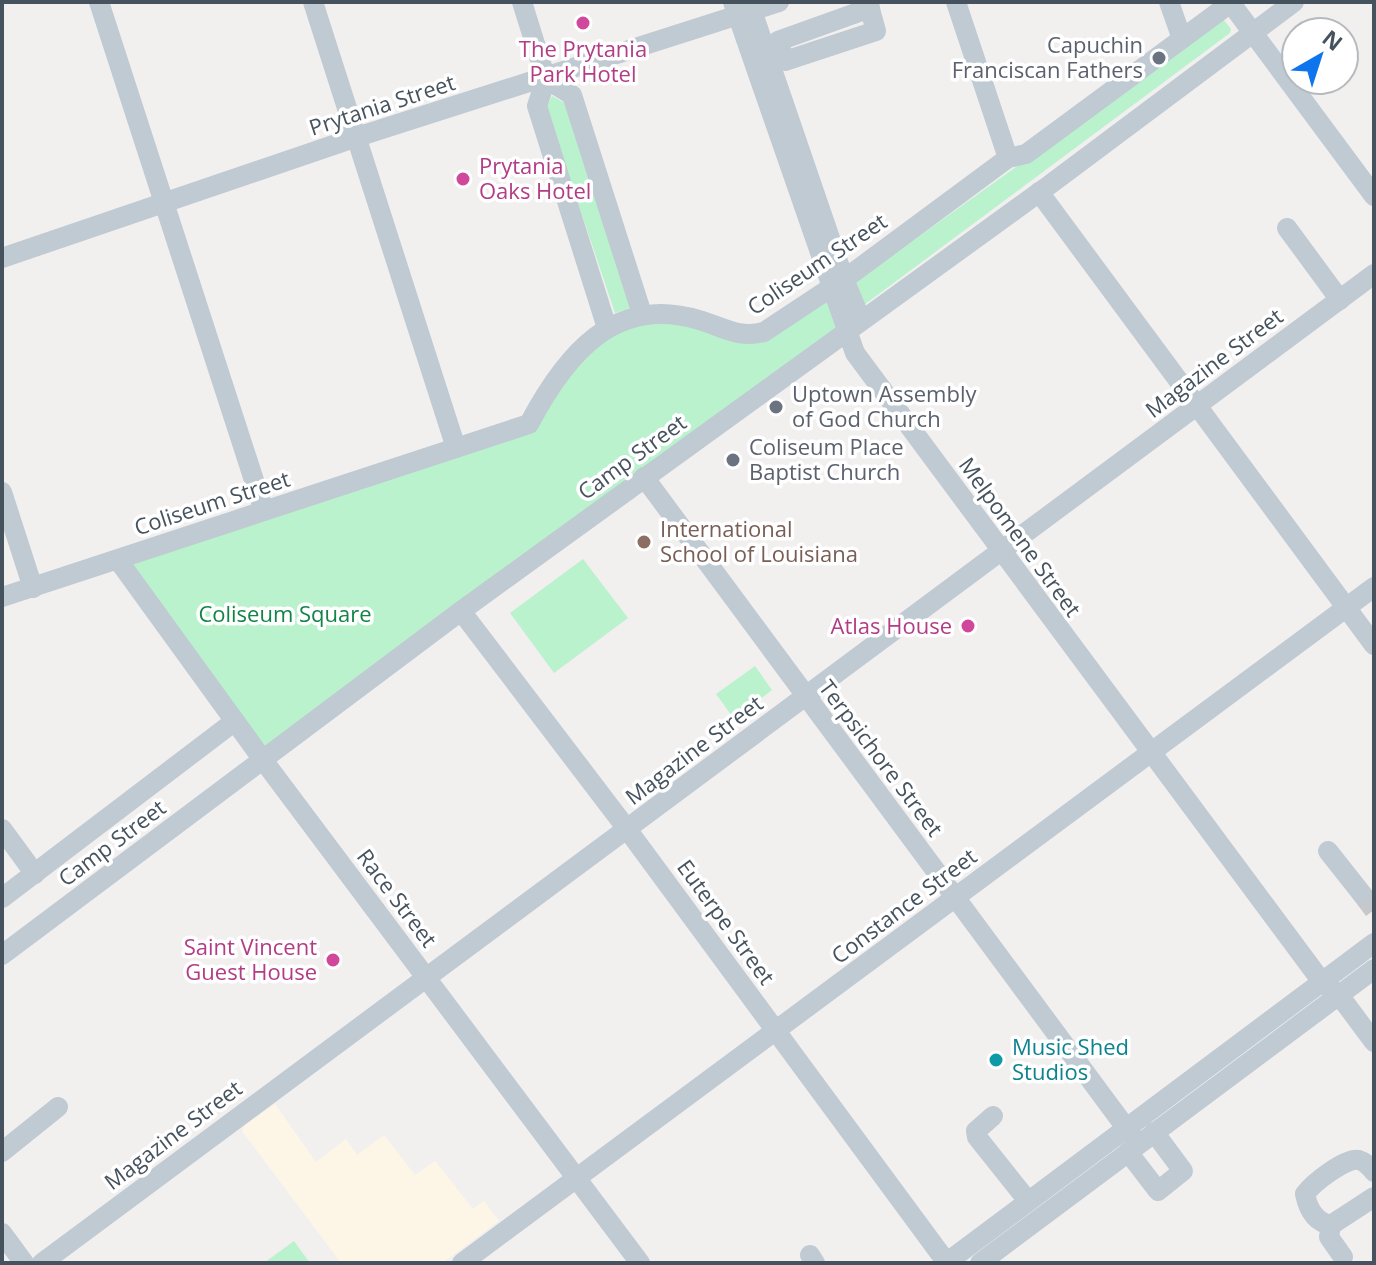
<svg xmlns="http://www.w3.org/2000/svg" width="1376" height="1265" font-family="'Open Sans',sans-serif">
  <style>
    .commercial { fill: #fdf6e7 }
    .green { fill: #bbf2ce }
    .lines { fill: none; stroke-linecap: round; stroke-linejoin: round }
    .minor-tunnel { stroke: #c7c8cb; stroke-width: 20; stroke-dasharray: 20 10; stroke-linecap: butt }
    .minor { stroke: #bfcad2; stroke-width: 20 }
    .hotel-dot { fill: #d1479c; stroke: #fff; stroke-width: 3 }
    .worship-dot { fill: #6b7280; stroke: #fff; stroke-width: 3 }
    .education-dot { fill: #8d6e63; stroke: #fff; stroke-width: 3 }
    .culture-dot { fill: #0f9aa8; stroke: #fff; stroke-width: 3 }
    .labels { text-anchor: middle; stroke-width: 7; stroke-linejoin: round; paint-order: stroke }
    .worship-label { font-size: 22px; fill: #5b616d; stroke: #fff; text-anchor: start }
    .hotel-label { font-size: 22px; fill: #b23c85; stroke: #fff; text-anchor: end }
    .street-label { font-size: 22px; fill: #46535e; stroke: #fff }
    .education-label { font-size: 22px; fill: #785e54; stroke: #fff; text-anchor: start }
    .park-label { font-size: 22px; fill: #128447; stroke: #fff }
    .culture-label { font-size: 22px; fill: #0d838f; stroke: #fff; text-anchor: start }
  </style>
  <rect width="100%" height="100%" fill="#f2efef"/>
  <polygon class="commercial" points="275,1104 316,1162 346,1139 357,1155 384,1135 415,1175 435,1161 473,1209 484,1201 499,1221 442,1263 341,1263 242,1131 245,1125"/>
  <g class="green">
    <polygon points="1223,19 1231,29 1230,33 864,305 851,285"/>
    <polygon points="552,96 565,103 630,308 615,313 546,108"/>
    <polygon points="831,288 846,331 263,760 118,560 529,424 581,348 642,314 751,336"/>
    <polygon points="583,559 628,618 554,673 510,613"/>
    <polygon points="755,666 772,690 734,719 716,694"/>
    <polygon points="294,1241 310,1263 264,1263"/>
  </g>
  <g class="lines">
    <polyline class="minor-tunnel" points="1362,894 1374,910"/>
    <g class="minor">
      <polyline points="99,2 264,511"/>
      <polyline points="313,2 456,448"/>
      <polyline points="522,2 546,79 537,106 607,328"/>
      <polyline points="733,2 855,353 1322,982 1339,995 1374,1042"/>
      <polyline points="749,2 844,279 861,320"/>
      <polyline points="868,2 876,31 785,61 778,41 870,8"/>
      <polyline points="956,2 1008,158"/>
      <polyline points="1169,2 1182,39"/>
      <polyline points="1230,2 1374,196"/>
      <polyline points="546,79 572,95 642,314"/>
      <polyline points="1039,192 1374,645"/>
      <polyline points="1287,228 1340,300"/>
      <polyline points="2,258 357,137 779,2"/>
      <polyline points="644,477 1138,1144"/>
      <polyline points="2,492 33,588"/>
      <polyline points="118,560 263,760 640,1263"/>
      <path d="M2 597 529 424C565 356 614 294 699 320 723 327 739 339 764 332L850 275 1008 158 1026 154 1232 2"/>
      <polyline points="461,611 627,829 947,1263"/>
      <polyline points="2,829 35,874"/>
      <polyline points="1328,851 1362,894"/>
      <polyline points="2,898 235,721"/>
      <polyline points="2,955 461,611 1048,186 1294,2"/>
      <polyline points="993,1116 976,1131 977,1137 1028,1201"/>
      <polyline points="2,1152 58,1107"/>
      <polyline points="1128,1152 1158,1191 1183,1171 1154,1132"/>
      <path d="M1374 1172C1370 1167 1366 1162 1359 1160 1346 1157 1313 1183 1305 1194 1308 1209 1315 1222 1331 1225L1374 1197"/>
      <polyline points="1331,1225 1329,1237 1343,1257"/>
      <polyline points="2,1233 24,1263"/>
      <polyline points="810,1255 815,1263"/>
      <polyline points="42,1263 1374,274"/>
      <polyline points="462,1263 1374,587"/>
      <polyline points="946,1263 1374,943"/>
      <polyline points="980,1263 1374,969"/>
    </g>
  </g>
  <g class="hotel-dot">
    <circle cx="583" cy="23" r="8"/>
    <circle cx="463" cy="179" r="8"/>
    <circle cx="968" cy="626" r="8"/>
    <circle cx="333" cy="960" r="8"/>
  </g>
  <g class="worship-dot">
    <circle cx="1159" cy="58" r="8"/>
    <circle cx="776" cy="407" r="8"/>
    <circle cx="733" cy="460" r="8"/>
  </g>
  <circle class="education-dot" cx="644" cy="542" r="8"/>
  <circle class="culture-dot" cx="996" cy="1060" r="8"/>
  <g class="labels">
    <g class="worship-label">
      <text x="1143" y="53" text-anchor="end">Capuchin<tspan x="1143" dy="25">Franciscan Fathers</tspan></text>
      <text x="792" y="402">Uptown Assembly<tspan x="792" dy="25">of God Church</tspan></text>
      <text x="749" y="455">Coliseum Place<tspan x="749" dy="25">Baptist Church</tspan></text>
    </g>
    <g class="hotel-label">
      <text x="583" y="57" text-anchor="middle">The Prytania<tspan x="583" dy="25">Park Hotel</tspan></text>
      <text x="479" y="174" text-anchor="start">Prytania<tspan x="479" dy="25">Oaks Hotel</tspan></text>
      <text x="952" y="634">Atlas House</text>
      <text x="317" y="955">Saint Vincent<tspan x="317" dy="25">Guest House</tspan></text>
    </g>
    <g class="street-label">
      <text transform="translate(382 105) rotate(-18)" y="8">Prytania Street</text>
      <text transform="translate(817 264) rotate(-34)" y="8">Coliseum Street</text>
      <text transform="translate(1214 363) rotate(-37)" y="8">Magazine Street</text>
      <text transform="translate(632 457) rotate(-36)" y="8">Camp Street</text>
      <text transform="translate(212 503) rotate(-18)" y="8">Coliseum Street</text>
      <text transform="translate(1020 537) rotate(54)" y="8">Melpomene Street</text>
      <text transform="translate(694 750) rotate(-37)" y="8">Magazine Street</text>
      <text transform="translate(881 758) rotate(53)" y="8">Terpsichore Street</text>
      <text transform="translate(112 843) rotate(-37)" y="8">Camp Street</text>
      <text transform="translate(397 898) rotate(53)" y="8">Race Street</text>
      <text transform="translate(904 906) rotate(-37)" y="8">Constance Street</text>
      <text transform="translate(726 922) rotate(54)" y="8">Euterpe Street</text>
      <text transform="translate(173 1135) rotate(-37)" y="8">Magazine Street</text>
    </g>
    <g class="education-label">
      <text x="660" y="537">International<tspan x="660" dy="25">School of Louisiana</tspan></text>
    </g>
    <g class="park-label">
      <text x="285" y="622">Coliseum Square</text>
    </g>
    <g class="culture-label">
      <text x="1012" y="1055">Music Shed<tspan x="1012" dy="25">Studios</tspan></text>
    </g>
  </g>
  <rect width="1376" height="1265" fill="none" stroke="#46535e" stroke-width="8"/>
  <g transform="translate(1320 56) rotate(39)"><circle r="38" fill="#ffffff" stroke="#b5babf" stroke-width="2"/>
  <path d="M0-6L14 30L0 20L-14 30Z" fill="#0e75ec"/>
  <text y="-12" font-size="22" font-weight="bold" text-anchor="middle" fill="#46535e">N</text>
  </g>
</svg>
